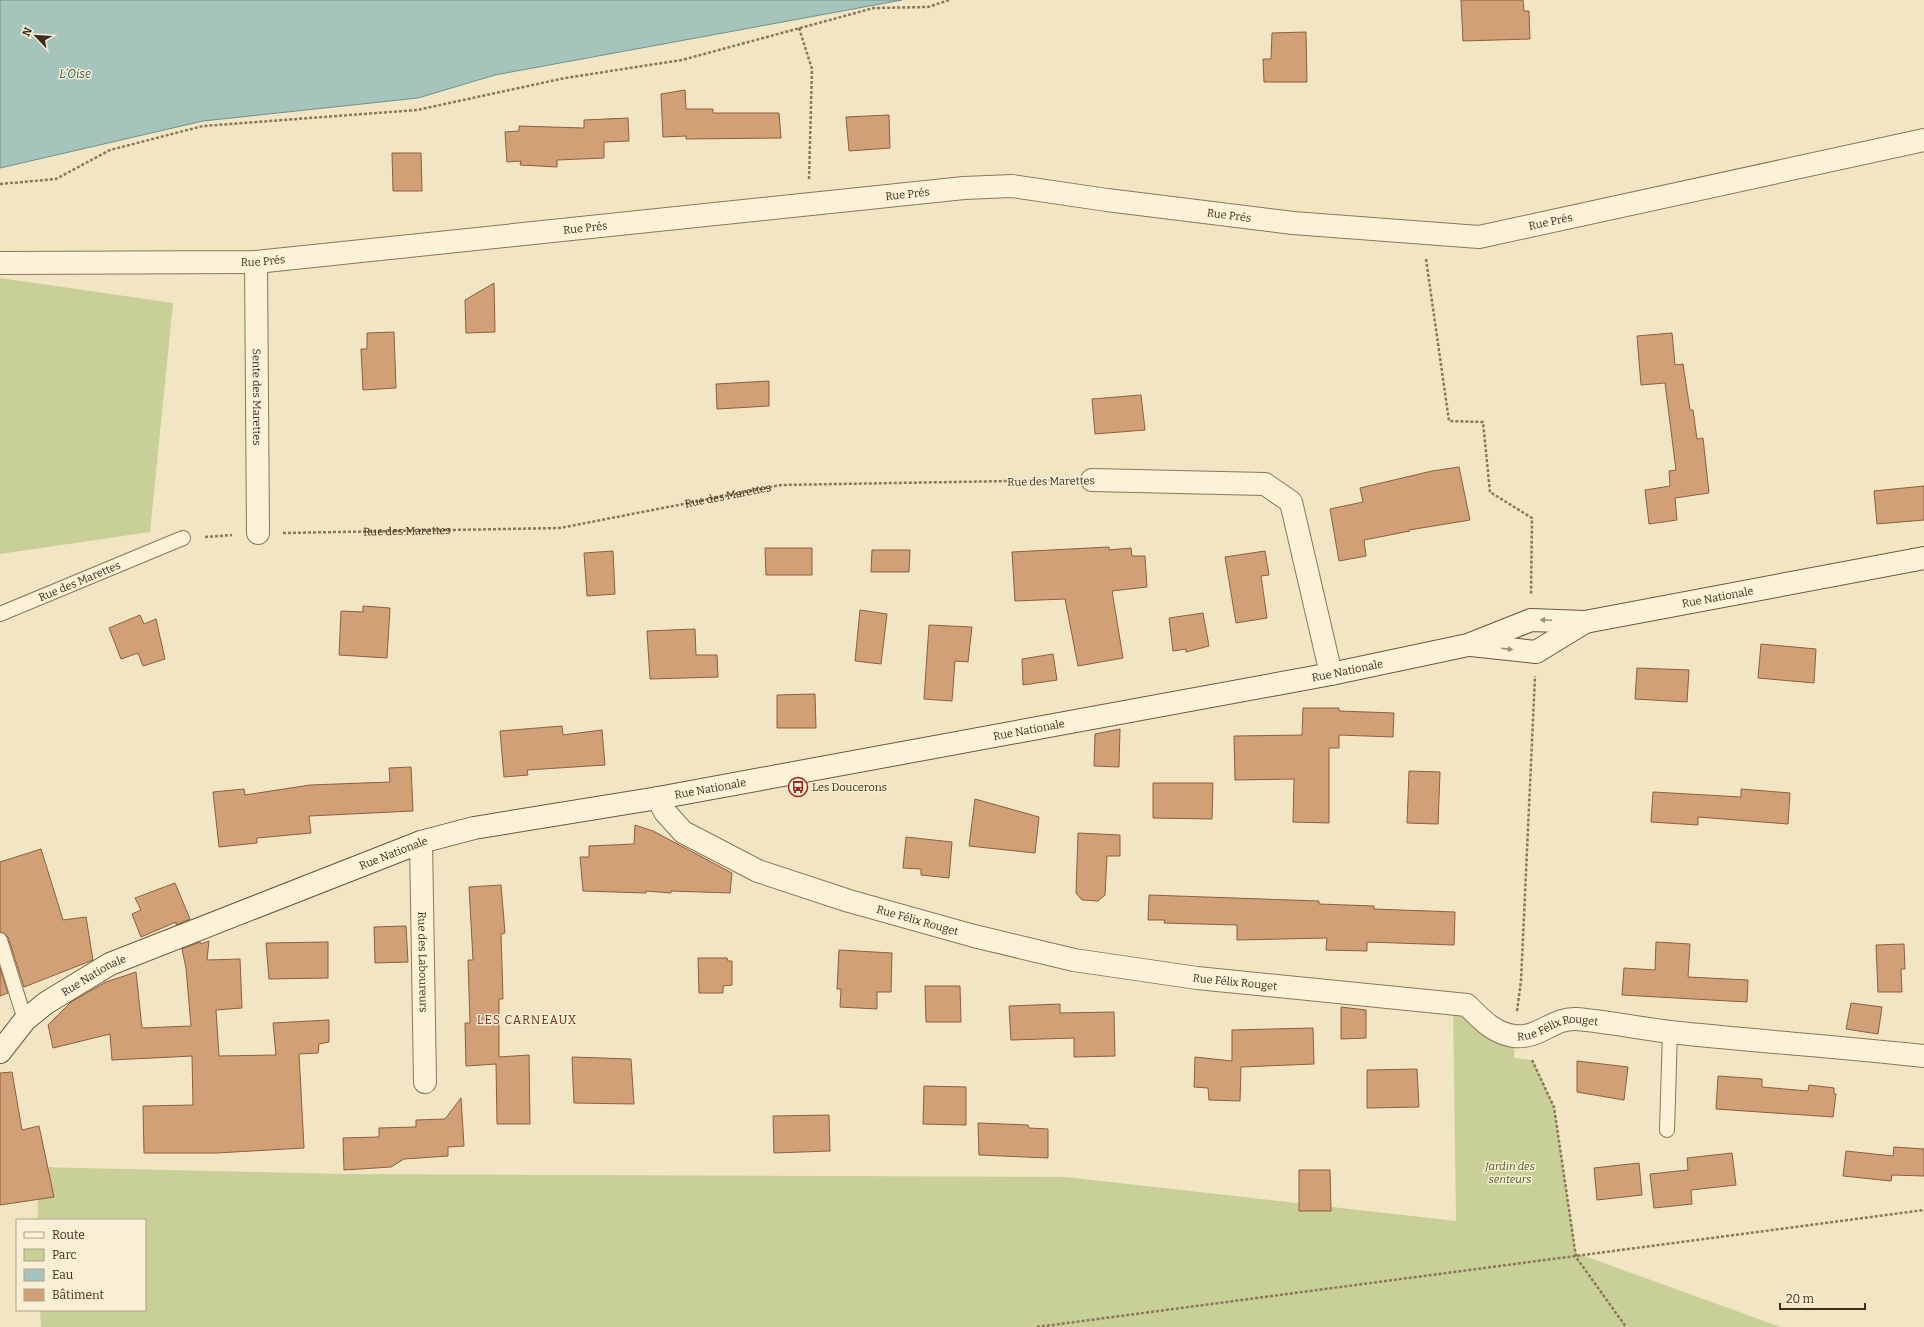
<svg xmlns="http://www.w3.org/2000/svg" width="1924" height="1327" font-family="Bitter,serif">
  <style>
    .green { fill: #c8d097 }
    .water { fill: #a6c4bc; stroke: #6c938b }
    .building { fill: #d2a077; stroke: #8e5f3d }
    .lines { fill: none; stroke-linecap: round; stroke-linejoin: round }
    .lane-casing { stroke: #8d7659; stroke-width: 16 }
    .street-casing { stroke: #8d7659; stroke-width: 24 }
    .secondary-casing { stroke: #6f573c; stroke-width: 24 }
    .path { stroke: #8d7659; stroke-width: 2.5; stroke-dasharray: 3 2; stroke-linecap: butt }
    .lane { stroke: #fbf2d8; stroke-width: 14 }
    .street { stroke: #fbf2d8; stroke-width: 22 }
    .secondary { stroke: #fbf2d8; stroke-width: 22 }
    .oneway { fill: #9c907b }
    .labels { text-anchor: middle; stroke-width: 3; stroke-linejoin: round; paint-order: stroke }
    .street-label { font-size: 11px; fill: #3c2d1e; stroke: #f8efd4 }
    .poi-label { font-size: 11px; fill: #3c2d1e; stroke: #f8efd4; text-anchor: start }
    .park-label { font-size: 11px; font-style: italic; fill: #4a5a23; stroke: #f8efd4 }
    .water-label { font-size: 12px; font-style: italic; fill: #2c5d5b; stroke: #f8efd4 }
    .neighbourhood-label { font-size: 12px; letter-spacing: 1px; fill: #6c2e1a; stroke: #f8efd4 }
  </style>
  <rect width="100%" height="100%" fill="#f1e5c4"/>
  <g class="green">
    <polygon points="0,278 173,303 150,532 0,554"/>
    <polygon points="1453,1003 1515,1036 1514,1058 1533,1060 1554,1107 1576,1253 1781,1327 41,1327 40,1310 145,1310 145,1220 38,1220 37,1167 347,1174 1066,1177 1456,1221"/>
  </g>
  <polygon class="water" points="0,0 902,0 495,75 418,98 203,121 0,168"/>
  <g class="building">
    <polygon points="1461,0 1523,0 1524,11 1529,11 1530,39 1463,41"/>
    <polygon points="1306,32 1307,82 1264,82 1263,59 1271,59 1272,33"/>
    <polygon points="685,90 686,109 713,109 713,113 779,113 781,138 686,139 686,136 663,137 661,94"/>
    <polygon points="889,115 890,148 849,151 846,117"/>
    <polygon points="628,118 629,141 604,142 604,158 557,160 557,167 520,165 521,161 507,162 505,132 519,131 519,126 584,128 584,120"/>
    <polygon points="392,153 421,153 422,191 393,191"/>
    <polygon points="494,283 495,332 466,333 465,300"/>
    <polygon points="394,332 396,388 363,390 361,349 367,349 367,333"/>
    <polygon points="1672,333 1675,365 1683,364 1690,410 1693,410 1697,439 1703,438 1709,493 1675,498 1677,520 1649,524 1645,490 1670,486 1669,471 1676,470 1665,383 1641,385 1637,336"/>
    <polygon points="769,381 769,406 717,409 716,384"/>
    <polygon points="1141,395 1145,430 1095,434 1092,399"/>
    <polygon points="1459,467 1470,520 1409,530 1410,531 1364,540 1366,556 1339,561 1330,509 1363,502 1360,488 1432,471"/>
    <polygon points="1924,486 1924,520 1877,524 1874,491"/>
    <polygon points="1109,547 1109,550 1131,548 1132,556 1145,556 1147,587 1112,591 1123,658 1078,666 1065,599 1015,601 1012,552"/>
    <polygon points="765,548 812,548 812,575 766,575"/>
    <polygon points="872,550 910,550 909,572 871,572"/>
    <polygon points="613,551 615,594 587,596 584,553"/>
    <polygon points="1265,551 1269,575 1261,576 1267,618 1236,623 1225,557"/>
    <polygon points="363,606 390,608 387,658 339,655 341,611 363,612"/>
    <polygon points="860,610 887,614 881,664 855,661"/>
    <polygon points="1203,613 1209,646 1186,652 1186,649 1173,651 1169,618"/>
    <polygon points="140,615 144,624 156,619 165,659 143,666 138,653 121,659 109,628"/>
    <polygon points="929,625 972,627 968,662 955,661 952,701 924,699"/>
    <polygon points="695,629 696,655 717,655 718,677 650,679 647,631"/>
    <polygon points="1761,644 1816,649 1814,683 1758,678"/>
    <polygon points="1053,654 1057,680 1023,685 1022,659"/>
    <polygon points="1637,668 1689,670 1687,702 1635,699"/>
    <polygon points="815,694 816,728 777,728 777,695"/>
    <polygon points="1303,708 1339,708 1339,711 1394,713 1393,737 1339,735 1339,748 1329,748 1329,823 1293,822 1294,779 1235,780 1234,736 1302,735"/>
    <polygon points="562,726 563,735 602,730 605,765 527,770 528,775 504,777 500,731"/>
    <polygon points="1120,729 1119,767 1094,766 1095,734"/>
    <polygon points="411,767 413,811 309,816 311,833 257,838 257,843 219,847 213,792 244,789 245,795 310,785 390,782 389,768"/>
    <polygon points="1409,771 1440,772 1438,824 1407,823"/>
    <polygon points="1153,783 1213,783 1212,819 1153,818"/>
    <polygon points="1741,789 1790,793 1788,824 1698,817 1698,825 1651,822 1653,792 1741,797"/>
    <polygon points="975,799 1039,817 1035,853 969,846"/>
    <polygon points="635,825 653,831 732,873 730,893 671,891 671,893 646,891 646,893 583,891 580,857 589,857 589,846 634,844"/>
    <polygon points="1078,833 1120,835 1120,856 1107,856 1105,895 1098,901 1082,900 1076,893"/>
    <polygon points="906,837 952,842 949,878 921,875 921,869 903,868"/>
    <polygon points="41,849 63,920 86,917 93,960 24,987 8,937 5,934 0,932 0,862"/>
    <polygon points="175,883 190,919 176,925 176,922 141,937 132,914 141,910 135,898"/>
    <polygon points="501,885 505,933 501,934 503,999 499,999 499,1057 529,1055 530,1124 497,1124 496,1064 466,1066 465,1023 470,1023 468,960 473,960 469,887"/>
    <polygon points="1149,895 1319,901 1319,904 1374,906 1374,909 1455,912 1454,945 1367,942 1367,951 1326,950 1327,938 1237,940 1237,925 1164,923 1165,920 1148,920"/>
    <polygon points="406,926 408,962 375,963 374,927"/>
    <polygon points="209,941 207,960 240,959 242,1008 216,1010 219,1056 276,1055 273,1023 329,1020 329,1042 319,1044 318,1053 299,1054 304,1148 217,1153 144,1153 143,1106 193,1105 192,1056 112,1060 110,1034 53,1048 48,1025 71,1002 106,982 136,972 142,1028 191,1026 186,968 182,949 200,942 201,944"/>
    <polygon points="328,942 328,978 269,979 266,943"/>
    <polygon points="1656,942 1690,944 1688,977 1748,980 1747,1002 1622,995 1624,968 1655,970"/>
    <polygon points="1904,944 1905,969 1901,969 1902,992 1878,992 1876,945"/>
    <polygon points="839,950 892,953 891,992 877,992 877,1009 840,1007 841,989 837,989"/>
    <polygon points="698,958 727,958 728,961 732,961 732,985 723,986 723,993 699,993"/>
    <polygon points="0,968 8,993 0,996"/>
    <polygon points="925,986 960,986 961,1022 926,1022"/>
    <polygon points="1851,1003 1882,1007 1878,1034 1846,1029"/>
    <polygon points="1060,1004 1060,1013 1114,1012 1115,1056 1074,1057 1074,1038 1011,1040 1009,1006"/>
    <polygon points="1341,1007 1366,1010 1366,1038 1341,1039"/>
    <polygon points="1313,1028 1314,1064 1241,1067 1240,1101 1209,1100 1208,1088 1194,1087 1195,1057 1232,1061 1232,1030"/>
    <polygon points="572,1057 631,1059 634,1104 574,1103"/>
    <polygon points="1577,1061 1628,1067 1624,1100 1577,1092"/>
    <polygon points="1417,1069 1419,1107 1367,1108 1367,1070"/>
    <polygon points="12,1072 22,1130 39,1126 54,1197 0,1205 0,1073"/>
    <polygon points="1718,1076 1762,1079 1762,1087 1808,1091 1809,1085 1834,1088 1834,1094 1836,1094 1833,1117 1716,1109"/>
    <polygon points="924,1086 966,1087 966,1125 923,1124"/>
    <polygon points="461,1098 464,1146 448,1147 448,1156 404,1159 391,1167 344,1170 343,1138 379,1137 379,1128 416,1127 416,1120 445,1119"/>
    <polygon points="829,1115 830,1151 774,1153 773,1116"/>
    <polygon points="978,1123 1028,1125 1029,1128 1048,1129 1048,1158 979,1155"/>
    <polygon points="1894,1147 1924,1149 1924,1176 1892,1175 1891,1181 1843,1176 1846,1151 1893,1156"/>
    <polygon points="1732,1153 1736,1185 1691,1190 1692,1204 1654,1208 1650,1174 1688,1170 1687,1158"/>
    <polygon points="1639,1163 1642,1195 1597,1200 1594,1168"/>
    <polygon points="1299,1170 1330,1170 1331,1211 1299,1211"/>
  </g>
  <g class="lines">
    <defs>
      <g id="lane">
        <path id="s2" d="M0 614 183 538"/>
        <polyline points="0,940 25,1020"/>
        <polyline points="1667,1130 1670,1032"/>
      </g>
      <g id="street">
        <path id="s3" d="M256 262 258 533"/>
        <path id="s4" d="M0 263 256 262 964 188 1012 186 1107 200 1293 223 1479 237 1924 140"/>
        <polyline points="1092,480 1265,484 1291,502 1331,674"/>
        <path id="s5" d="M658 798 665 812 683 832 758 871 849 901 974 936 1074 960 1197 978 1467 1005C1481 1019 1493 1033 1514 1036 1540 1039 1553 1017 1577 1019 1608 1022 1639 1028 1670 1032 1755 1041 1840 1047 1924 1056"/>
        <path id="s6" d="M421 842 425 1082"/>
      </g>
      <g id="secondary">
        <polyline points="1471,645 1536,652 1585,622"/>
        <path id="s7" d="M0 1052 25 1020 46 1003 110 964 421 842 474 828 658 798 1331 674 1468 645 1531 620 1585 622 1924 558"/>
      </g>
    </defs>
    <use href="#lane" class="lane-casing"/>
    <use href="#street" class="street-casing"/>
    <use href="#secondary" class="secondary-casing"/>
    <g class="path">
      <polyline points="799,28 812,69 809,179"/>
      <polyline points="0,184 56,179 110,150 203,126 417,110 565,78 682,60 874,8 928,7 949,0"/>
      <polyline points="1426,259 1449,421 1483,422 1490,492 1532,518 1531,594"/>
      <path id="s1" d="M283 533 560 528 781 485 1068 480"/>
      <polyline points="205,537 232,535"/>
      <polyline points="1517,1011 1521,981 1535,676"/>
      <polyline points="1532,1060 1554,1107 1576,1257 1626,1327"/>
      <polyline points="1037,1327 1924,1210"/>
    </g>
    <use href="#lane" class="lane"/>
    <use href="#street" class="street"/>
    <use href="#secondary" class="secondary"/>
  </g>
  <defs><path id="oneway-solid" d="M-6-.8H1V-3.2L6.5 0L1 3.2V.8H-6Z"/></defs>
  <g class="oneway">
    <use href="#oneway-solid" transform="translate(1546 620) rotate(-178)"/>
    <use href="#oneway-solid" transform="translate(1507 649) rotate(7)"/>
  </g>
  <defs>
    <symbol id="bus-ring" viewBox="-11 -11 22 22"><circle r="9.5" fill="#f8efd4" stroke="#a02724" stroke-width="1.5"/><path d="M-5-6H5V4H4V6H2V4H-2V6H-4V4H-5ZM-3.5-4V0h7V-4ZM-3.5 1.2v1.5H-2V1.2ZM2 1.2v1.5H3.5V1.2Z" fill="#a02724"/></symbol>
  </defs>
  <g fill-rule="evenodd">
    <use href="#bus-ring" x="787" y="776" width="22" height="22"/>
  </g>
  <g class="labels">
    <g class="street-label">
      <text dy="4" stroke="none"><textPath href="#s4" startOffset="911">Rue Prés</textPath></text>
      <text dy="4" stroke="none"><textPath href="#s4" startOffset="1235">Rue Prés</textPath></text>
      <text dy="4" stroke="none"><textPath href="#s4" startOffset="1559">Rue Prés</textPath></text>
      <text dy="4" stroke="none"><textPath href="#s4" startOffset="587">Rue Prés</textPath></text>
      <text dy="4" stroke="none"><textPath href="#s4" startOffset="263">Rue Prés</textPath></text>
      <text dy="4" stroke="none"><textPath href="#s3" startOffset="135">Sente des Marettes</textPath></text>
      <text transform="translate(1051 481) rotate(-1)" y="4">Rue des Marettes</text>
      <text dy="4" stroke="none"><textPath href="#s1" startOffset="448">Rue des Marettes</textPath></text>
      <text dy="4" stroke="none"><textPath href="#s1" startOffset="124">Rue des Marettes</textPath></text>
      <text dy="4" stroke="none"><textPath href="#s2" startOffset="86">Rue des Marettes</textPath></text>
      <text dy="4" stroke="none"><textPath href="#s7" startOffset="1799">Rue Nationale</textPath></text>
      <text dy="4" stroke="none"><textPath href="#s7" startOffset="1419">Rue Nationale</textPath></text>
      <text dy="4" stroke="none"><textPath href="#s7" startOffset="1095">Rue Nationale</textPath></text>
      <text dy="4" stroke="none"><textPath href="#s7" startOffset="771">Rue Nationale</textPath></text>
      <text dy="4" stroke="none"><textPath href="#s7" startOffset="447">Rue Nationale</textPath></text>
      <text dy="4" stroke="none"><textPath href="#s5" startOffset="294">Rue Félix Rouget</textPath></text>
      <text dy="4" stroke="none"><textPath href="#s6" startOffset="120">Rue des Laboureurs</textPath></text>
      <text dy="4" stroke="none"><textPath href="#s7" startOffset="123">Rue Nationale</textPath></text>
      <text dy="4" stroke="none"><textPath href="#s5" startOffset="618">Rue Félix Rouget</textPath></text>
      <text dy="4" stroke="none"><textPath href="#s5" startOffset="954">Rue Félix Rouget</textPath></text>
    </g>
    <g class="poi-label">
      <text x="812" y="791">Les Doucerons</text>
    </g>
    <g class="park-label">
      <text x="1510" y="1170">Jardin des<tspan x="1510" dy="13">senteurs</tspan></text>
    </g>
    <g class="water-label">
      <text x="75" y="78">L’Oise</text>
    </g>
    <g class="neighbourhood-label">
      <text x="527" y="1024">LES CARNEAUX</text>
    </g>
  </g>
  <rect x="16" y="1219" width="130" height="92" fill="#f8efd4" stroke="#ada18b"/>
  <rect x="24" y="1232" width="20" height="6" fill="#fbf2d8" stroke="#ada18b"/>
  <text x="52" y="1239" font-size="12" fill="#3c2d1e">Route</text>
  <rect x="24" y="1249" width="20" height="12" fill="#c8d097" stroke="#ada18b"/>
  <text x="52" y="1259" font-size="12" fill="#3c2d1e">Parc</text>
  <rect x="24" y="1269" width="20" height="12" fill="#a6c4bc" stroke="#ada18b"/>
  <text x="52" y="1279" font-size="12" fill="#3c2d1e">Eau</text>
  <rect x="24" y="1289" width="20" height="12" fill="#d2a077" stroke="#ada18b"/>
  <text x="52" y="1299" font-size="12" fill="#3c2d1e">Bâtiment</text>
  <g transform="translate(36 36) rotate(295)" stroke="#f8efd4" stroke-width="3" paint-order="stroke">
  <path d="M0-3L7 15L0 10L-7 15Z" fill="#3c2d1e"/>
  <text y="-6" font-size="11" font-weight="bold" text-anchor="middle" fill="#3c2d1e">N</text>
  </g>
  <path d="M1780 1303v6h85v-6" fill="none" stroke="#3c2d1e" stroke-width="2"/>
  <text x="1786" y="1303" font-size="12" fill="#3c2d1e" stroke="#f8efd4" stroke-width="3" paint-order="stroke">20 m</text>
</svg>
